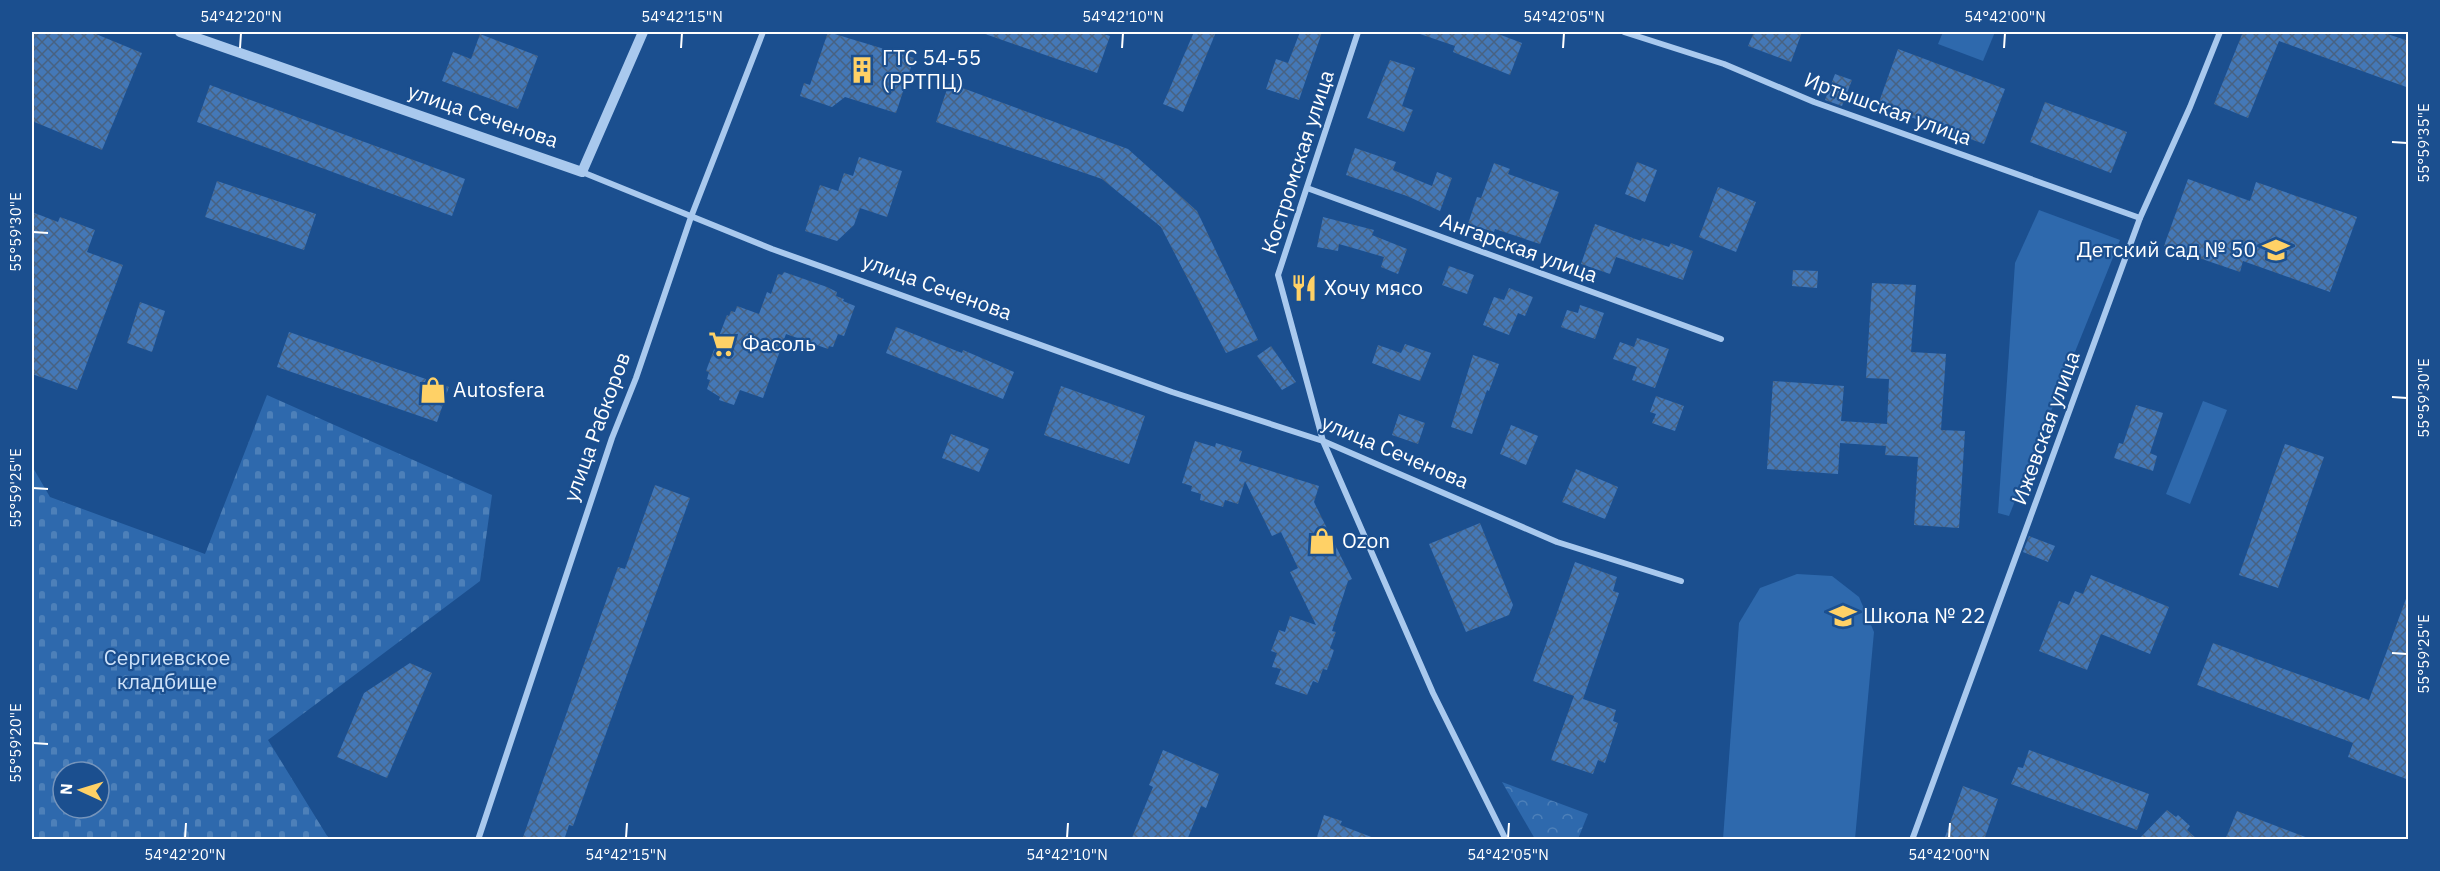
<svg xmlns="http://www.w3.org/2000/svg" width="2440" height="871" font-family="'IBM Plex Sans',sans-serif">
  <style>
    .green { fill: #2e69ad }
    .forest { fill: url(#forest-crowns) }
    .cemetery { fill: url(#cemetery-stones); fill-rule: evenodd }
    .building { fill: url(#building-cross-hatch) }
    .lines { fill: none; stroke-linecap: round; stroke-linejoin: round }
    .minor { stroke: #a9c9ee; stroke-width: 6 }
    .tertiary { stroke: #a9c9ee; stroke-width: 10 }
    .ticks { fill: none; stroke: #fff; stroke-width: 2 }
    .labels { text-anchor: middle; stroke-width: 4.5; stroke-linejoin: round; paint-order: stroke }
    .poi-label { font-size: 21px; fill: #fff; stroke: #1b4f8f; text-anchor: start }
    .street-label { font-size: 21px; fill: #fff; stroke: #1b4f8f }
    .park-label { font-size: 21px; fill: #cfe3fa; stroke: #1b4f8f }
    .neatline { fill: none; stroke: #fff; stroke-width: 2 }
    .ticks-label { font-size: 15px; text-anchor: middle; fill: #fff }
  </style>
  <defs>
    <pattern id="forest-crowns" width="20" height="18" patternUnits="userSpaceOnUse" patternTransform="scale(1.5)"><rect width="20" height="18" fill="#2e69ad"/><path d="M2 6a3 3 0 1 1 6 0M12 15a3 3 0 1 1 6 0" fill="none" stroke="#4d80b9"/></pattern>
    <pattern id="cemetery-stones" width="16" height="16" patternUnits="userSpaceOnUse" patternTransform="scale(1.5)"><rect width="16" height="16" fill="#2e69ad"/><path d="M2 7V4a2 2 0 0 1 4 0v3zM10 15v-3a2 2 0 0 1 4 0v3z" fill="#4d80b9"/></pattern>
    <pattern id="building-cross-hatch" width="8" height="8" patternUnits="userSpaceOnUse" patternTransform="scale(1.5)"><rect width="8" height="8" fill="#4478b7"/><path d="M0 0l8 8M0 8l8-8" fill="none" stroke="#486282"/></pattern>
  </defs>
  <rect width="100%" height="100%" fill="#1b4f8f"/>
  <g class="green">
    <polygon points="1943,32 1995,32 1983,61 1938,44"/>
    <polygon points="2039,210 2120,240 2009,516 1998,513 2015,263"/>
    <polygon points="2203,401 2227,410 2190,504 2166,494"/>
    <polygon points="1797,574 1832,576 1859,597 1874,632 1855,839 1723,839 1739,623 1760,588"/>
  </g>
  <polygon class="forest" points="1502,782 1588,814 1578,839 1535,839"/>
  <path class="cemetery" d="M267 395 492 495 480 581 268 740 329 839H32V466L50 497 205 554ZM63 772H99V808H63Z"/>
  <g class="building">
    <polygon points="32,32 91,32 142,53 102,150 32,121"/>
    <polygon points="828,32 914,58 896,113 845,97 832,107 800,96 804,83 810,85"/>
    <polygon points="985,32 1097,32 1110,36 1097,73 985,34"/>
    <polygon points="1194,32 1216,32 1183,112 1163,104"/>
    <polygon points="1300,32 1322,32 1299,100 1266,89 1276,59 1288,63"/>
    <polygon points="1421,32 1493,32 1522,43 1510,75 1453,52 1455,46 1420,34"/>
    <polygon points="1754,32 1802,32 1791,62 1748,46"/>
    <polygon points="2243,32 2381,32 2409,41 2409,88 2279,41 2248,118 2214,104"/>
    <polygon points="480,34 538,56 518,109 442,81 453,52 471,59"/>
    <polygon points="1898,49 2005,89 1984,144 1878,105"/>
    <polygon points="1390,60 1415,68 1402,106 1413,110 1404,132 1367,118"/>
    <polygon points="1835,74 1852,80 1842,106 1825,100"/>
    <polygon points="949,83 1128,149 1197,211 1258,340 1226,353 1161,227 1102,179 936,122"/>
    <polygon points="210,85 465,179 452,216 197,122"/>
    <polygon points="2045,102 2127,132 2111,173 2030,142"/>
    <polygon points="1355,148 1396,162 1393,170 1432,186 1437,172 1452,178 1440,211 1407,196 1346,175"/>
    <polygon points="859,157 902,171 887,217 860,208 854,225 837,241 805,231 820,185 838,191 844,173 853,176"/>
    <polygon points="1637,162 1657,170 1645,202 1625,194"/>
    <polygon points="1494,163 1510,169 1508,174 1559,192 1540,244 1495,229 1494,232 1468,224 1477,197 1481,198"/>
    <polygon points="2188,179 2250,201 2256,182 2357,217 2330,292 2243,261 2240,272 2164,246"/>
    <polygon points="217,181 316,214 304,250 205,217"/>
    <polygon points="1718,187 1756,202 1736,252 1699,237"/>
    <polygon points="32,212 58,222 60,217 95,230 87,252 123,265 77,390 32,374"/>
    <polygon points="1323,217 1374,230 1372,235 1407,249 1398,274 1381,267 1384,257 1339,244 1338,251 1317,247"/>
    <polygon points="1595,224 1641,241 1642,238 1669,247 1671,243 1693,251 1683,280 1616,257 1610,274 1581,264"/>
    <polygon points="1449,266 1474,275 1467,294 1442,285"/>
    <polygon points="1793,270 1818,271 1817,288 1792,286"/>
    <polygon points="784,272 827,287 837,292 836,296 844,299 843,301 855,306 844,336 838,334 833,347 829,346 828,349 786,334 763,398 740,390 734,405 719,400 720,397 707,389 710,380 707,379 709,372 706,371 727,315 729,316 731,311 735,312 737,306 759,314 767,292 771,294 778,274 782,275"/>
    <polygon points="1872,283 1916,285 1911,352 1946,354 1941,430 1965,431 1959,528 1914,525 1918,457 1885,455 1886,446 1840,443 1838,474 1767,469 1773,381 1844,386 1841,421 1887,424 1889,379 1866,378"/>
    <polygon points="1509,288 1533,297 1525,316 1518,313 1509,335 1483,325 1494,297 1504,300"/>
    <polygon points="140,302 165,311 152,352 127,343"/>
    <polygon points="1580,305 1604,313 1595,339 1561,327 1567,310 1578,313"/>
    <polygon points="896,327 962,353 963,350 1014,372 1003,399 886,353"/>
    <polygon points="289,332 449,387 437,422 277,367"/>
    <polygon points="1637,338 1669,349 1655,388 1632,380 1637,367 1613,359 1620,342 1634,347"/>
    <polygon points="1405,344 1431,353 1420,381 1372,363 1378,345 1401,353"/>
    <polygon points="1271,346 1296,382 1282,390 1257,356"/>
    <polygon points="1473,355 1499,364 1489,391 1487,390 1472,434 1451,427"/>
    <polygon points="1061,386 1145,416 1129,464 1044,435"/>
    <polygon points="1656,396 1684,406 1675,431 1652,423 1656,414 1650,412"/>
    <polygon points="2136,405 2163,413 2150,453 2157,456 2153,471 2114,458 2119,443 2123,444"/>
    <polygon points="1399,414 1425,423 1418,444 1392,435"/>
    <polygon points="1511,425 1538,436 1526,465 1500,454"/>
    <polygon points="951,434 989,449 979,472 942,458"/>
    <polygon points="1195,441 1215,447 1216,443 1242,451 1239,461 1319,486 1314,502 1352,579 1348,581 1332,631 1336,632 1330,648 1334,650 1327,670 1323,669 1318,683 1313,681 1307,695 1275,684 1281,669 1272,667 1277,653 1271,651 1279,630 1285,632 1290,616 1316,625 1290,572 1298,568 1281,532 1272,536 1245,481 1238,504 1225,500 1223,507 1200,500 1201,494 1191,491 1192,486 1182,483"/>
    <polygon points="2285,444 2324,457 2278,588 2239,575"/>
    <polygon points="1576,469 1618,487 1605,519 1562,502"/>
    <polygon points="655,485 690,498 573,826 569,825 564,840 522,840 618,567 625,569"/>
    <polygon points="1480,523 1513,605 1509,615 1466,632 1429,544"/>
    <polygon points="2029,536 2055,546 2048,562 2023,552"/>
    <polygon points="1575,562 1617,577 1613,591 1619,593 1583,699 1616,710 1613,721 1618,723 1605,763 1598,760 1593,774 1551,760 1574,696 1533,681"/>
    <polygon points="2091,575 2169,607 2150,654 2101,634 2087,670 2039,651 2059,601 2069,605 2075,591 2083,594"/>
    <polygon points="2407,596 2409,596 2409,780 2348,757 2353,743 2197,685 2213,643 2369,700"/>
    <polygon points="410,663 432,673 387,778 337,757 364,693"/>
    <polygon points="1163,750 1219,774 1206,808 1201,806 1187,840 1131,840 1153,787 1149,785"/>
    <polygon points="2029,750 2149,794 2137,830 2011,784 2018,767 2023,768"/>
    <polygon points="1963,786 1998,799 1984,840 1944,840"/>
    <polygon points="2167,810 2176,817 2178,815 2190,826 2187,830 2198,840 2138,840"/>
    <polygon points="2237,811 2308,838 2308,840 2225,840"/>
    <polygon points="1324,815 1342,821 1340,825 1374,838 1374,840 1316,840"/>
  </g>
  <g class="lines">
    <g class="minor">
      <polyline points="1358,32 1278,275 1323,441 1433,693 1506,840"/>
      <polyline points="1624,32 1724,64 1814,102 2140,218"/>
      <polyline points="582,172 772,249 1172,392 1323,441 1557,542 1681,581"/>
      <polyline points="1307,188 1721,339"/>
      <polyline points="478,840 612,438 636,378 691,217 763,32"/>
      <polyline points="1912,840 2140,218 2190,107 2220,32"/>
    </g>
    <polyline class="tertiary" points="180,32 582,172 643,32"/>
  </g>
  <path class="ticks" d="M240 48 241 33M681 48 682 33M1122 48 1123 33M1563 48 1564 33M2004 48 2005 33M2392 142 2407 143M33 232 48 233M2392 397 2407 398M33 488 48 489M2392 653 2407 654M33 743 48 744M185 838 186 823M626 838 627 823M1067 838 1068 823M1508 838 1509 823M1949 838 1950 823"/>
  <defs>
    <symbol id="building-bare" viewBox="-9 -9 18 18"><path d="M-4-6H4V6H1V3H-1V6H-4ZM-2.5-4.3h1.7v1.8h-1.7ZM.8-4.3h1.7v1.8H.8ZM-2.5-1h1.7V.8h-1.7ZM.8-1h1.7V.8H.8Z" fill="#ffd166" stroke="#1b4f8f" stroke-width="2.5" paint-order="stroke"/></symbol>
    <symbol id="school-bare" viewBox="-9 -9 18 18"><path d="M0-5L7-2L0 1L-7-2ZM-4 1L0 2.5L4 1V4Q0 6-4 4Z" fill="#ffd166" stroke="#1b4f8f" stroke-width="2.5" paint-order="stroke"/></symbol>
    <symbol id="restaurant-bare" viewBox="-9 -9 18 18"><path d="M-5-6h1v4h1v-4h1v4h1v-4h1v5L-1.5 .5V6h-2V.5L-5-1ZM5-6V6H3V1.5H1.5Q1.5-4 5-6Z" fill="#ffd166" stroke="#1b4f8f" stroke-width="2.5" paint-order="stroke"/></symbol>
    <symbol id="supermarket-bare" viewBox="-9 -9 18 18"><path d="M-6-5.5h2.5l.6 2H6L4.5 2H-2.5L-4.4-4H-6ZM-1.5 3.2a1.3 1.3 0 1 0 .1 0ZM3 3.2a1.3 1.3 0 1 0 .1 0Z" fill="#ffd166" stroke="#1b4f8f" stroke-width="2.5" paint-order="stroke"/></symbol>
    <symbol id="shop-bare" viewBox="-9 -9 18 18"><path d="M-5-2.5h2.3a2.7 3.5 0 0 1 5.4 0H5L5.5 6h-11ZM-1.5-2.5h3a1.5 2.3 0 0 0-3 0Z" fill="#ffd166" stroke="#1b4f8f" stroke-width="2.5" paint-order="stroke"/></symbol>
  </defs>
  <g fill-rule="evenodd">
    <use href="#building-bare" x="843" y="51" width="38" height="38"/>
    <use href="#school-bare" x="2257" y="231" width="38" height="38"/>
    <use href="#restaurant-bare" x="1285" y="269" width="38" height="38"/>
    <use href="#supermarket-bare" x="703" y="325" width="38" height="38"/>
    <use href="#shop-bare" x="414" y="371" width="38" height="38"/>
    <use href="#shop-bare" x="1303" y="522" width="38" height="38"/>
    <use href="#school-bare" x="1824" y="597" width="38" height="38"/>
  </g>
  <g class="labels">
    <g class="poi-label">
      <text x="882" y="65">ГТС 54-55<tspan x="882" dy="24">(РРТПЦ)</tspan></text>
      <text x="2256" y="257" text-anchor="end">Детский сад № 50</text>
      <text x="1324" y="295">Хочу мясо</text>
      <text x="742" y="351">Фасоль</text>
      <text x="453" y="397">Autosfera</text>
      <text x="1342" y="548">Ozon</text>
      <text x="1863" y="623">Школа № 22</text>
    </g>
    <g class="street-label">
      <text transform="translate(1888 109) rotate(20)" y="7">Иртышская улица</text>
      <text transform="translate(483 116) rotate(19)" y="7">улица Сеченова</text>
      <text transform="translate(1298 162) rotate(-72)" y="7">Костромская улица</text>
      <text transform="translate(1519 248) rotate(20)" y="7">Ангарская улица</text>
      <text transform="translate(937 287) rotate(20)" y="7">улица Сеченова</text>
      <text transform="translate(597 427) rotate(-70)" y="7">улица Рабкоров</text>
      <text transform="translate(2046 428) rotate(-70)" y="7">Ижевская улица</text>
      <text transform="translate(1395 452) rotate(23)" y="7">улица Сеченова</text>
    </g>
    <g class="park-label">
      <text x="167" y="665">Сергиевское<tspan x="167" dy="24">кладбище</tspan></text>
    </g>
  </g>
  <rect width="2440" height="871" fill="none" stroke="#1b4f8f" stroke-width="66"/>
  <g transform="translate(81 790) rotate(274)"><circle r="28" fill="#1b4f8f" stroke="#7695bc" stroke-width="1.5"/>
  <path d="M0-4.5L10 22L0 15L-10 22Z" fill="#ffd166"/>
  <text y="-9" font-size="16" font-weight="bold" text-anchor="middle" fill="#ffffff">N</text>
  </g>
  <rect x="33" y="33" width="2374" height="805" class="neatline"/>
  <g class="ticks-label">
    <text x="241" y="22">54°42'20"N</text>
    <text x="682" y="22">54°42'15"N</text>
    <text x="1123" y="22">54°42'10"N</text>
    <text x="1564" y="22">54°42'05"N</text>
    <text x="2005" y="22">54°42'00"N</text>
    <text transform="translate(2424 143) rotate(-90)" y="5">55°59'35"E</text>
    <text transform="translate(16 232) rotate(-90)" y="5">55°59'30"E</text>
    <text transform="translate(2424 398) rotate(-90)" y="5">55°59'30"E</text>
    <text transform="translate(16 488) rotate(-90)" y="5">55°59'25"E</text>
    <text transform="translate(2424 654) rotate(-90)" y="5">55°59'25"E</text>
    <text transform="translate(16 743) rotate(-90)" y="5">55°59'20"E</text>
    <text x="185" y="860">54°42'20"N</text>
    <text x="626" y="860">54°42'15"N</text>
    <text x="1067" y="860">54°42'10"N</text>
    <text x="1508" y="860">54°42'05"N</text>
    <text x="1949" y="860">54°42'00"N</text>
  </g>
</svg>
